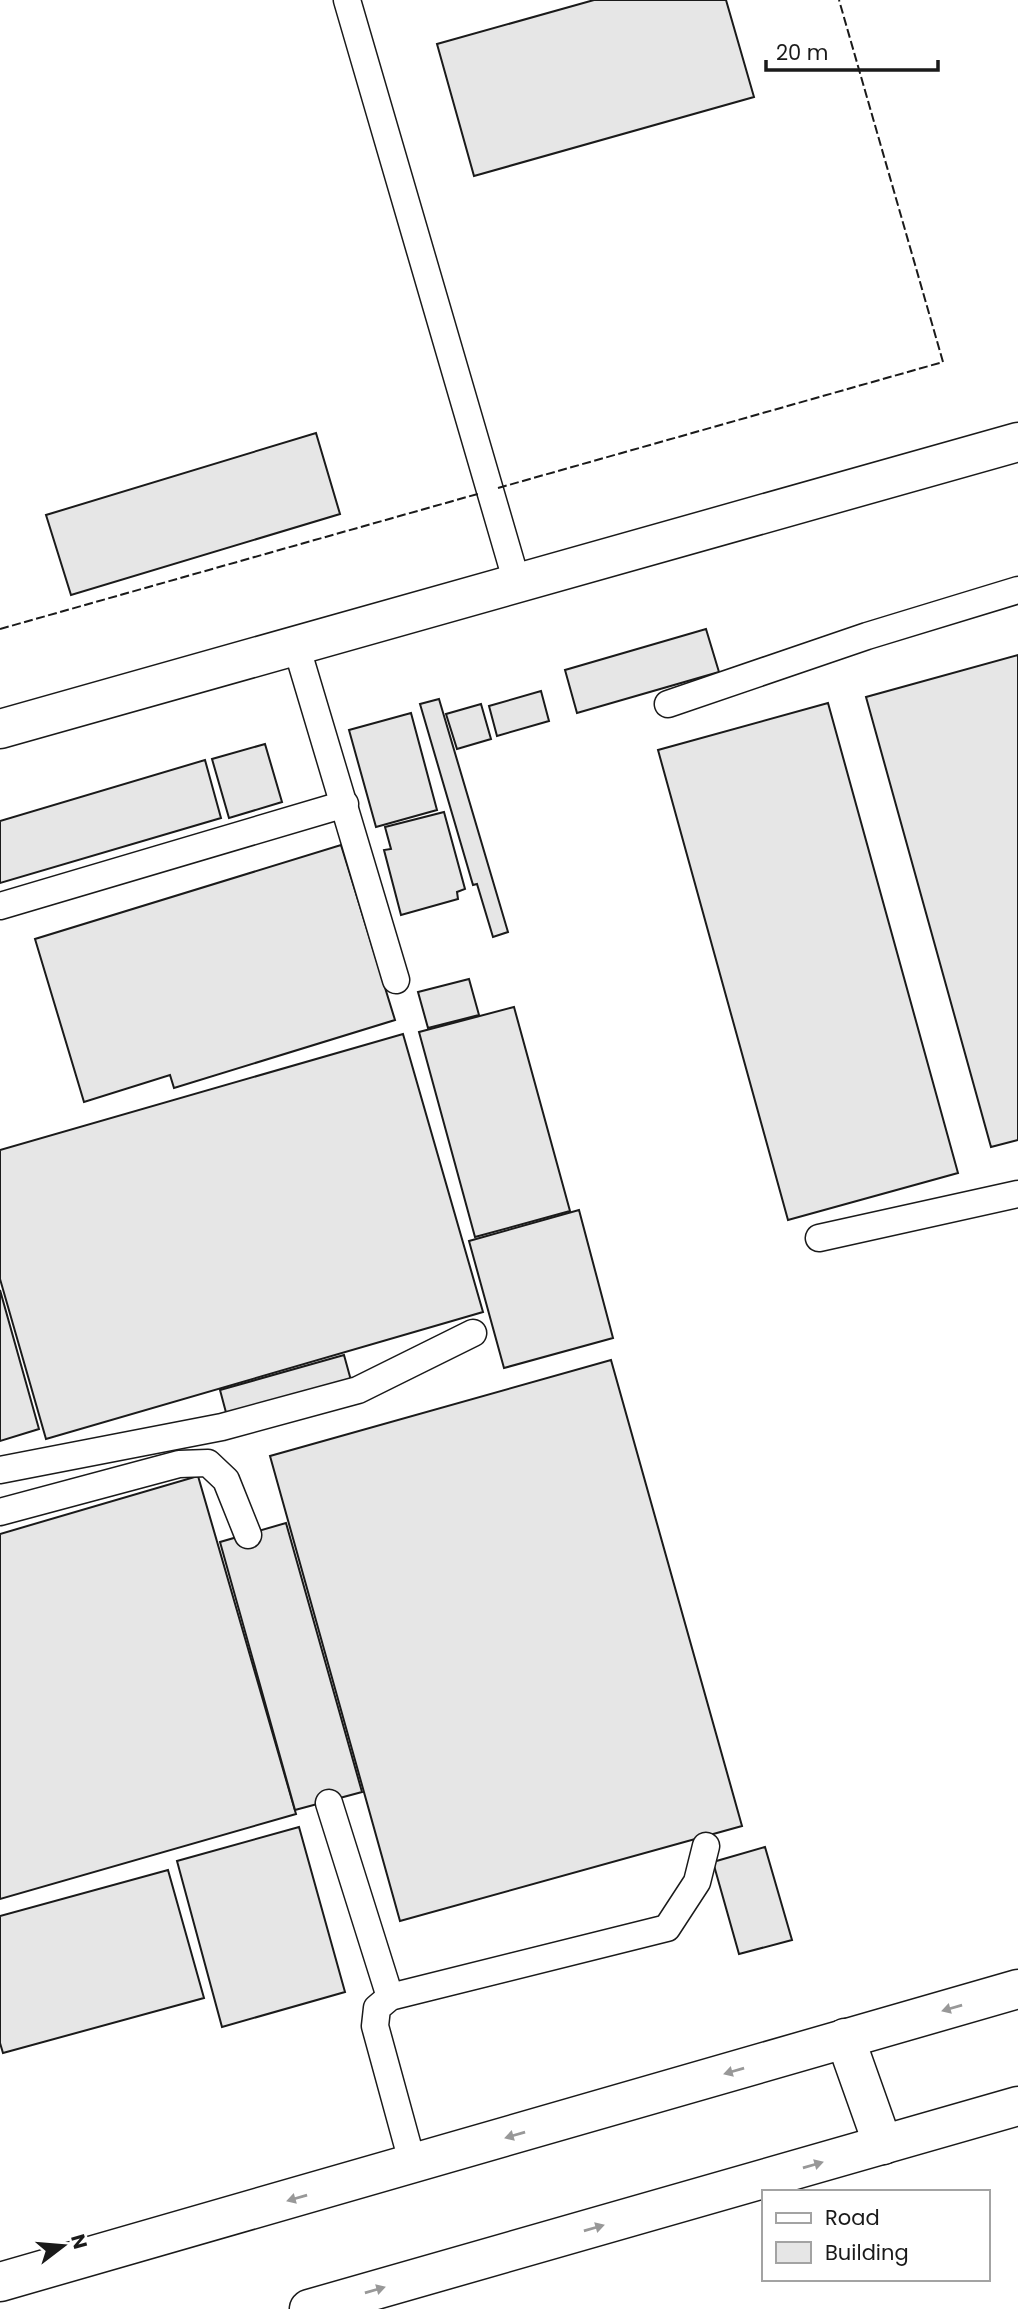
<svg xmlns="http://www.w3.org/2000/svg" width="1018" height="2309" font-family="Poppins,sans-serif">
  <style>
    .building { fill: #e6e6e6; stroke: #1a1a1a; stroke-width: 2 }
    .lines { fill: none; stroke-linecap: round; stroke-linejoin: round }
    .service-casing { stroke: #1a1a1a; stroke-width: 29 }
    .minor-casing { stroke: #1a1a1a; stroke-width: 41 }
    .tertiary-casing { stroke: #1a1a1a; stroke-width: 41 }
    .secondary-casing { stroke: #1a1a1a; stroke-width: 41 }
    .service { stroke: #fff; stroke-width: 26 }
    .minor { stroke: #fff; stroke-width: 38 }
    .tertiary { stroke: #fff; stroke-width: 38 }
    .secondary { stroke: #fff; stroke-width: 38 }
    .fence { stroke: #1a1a1a; stroke-width: 2; stroke-dasharray: 9 3.5; stroke-linecap: butt }
    .oneway { fill: #989898 }
  </style>
  <rect width="100%" height="100%" fill="#fff"/>
  <g class="building">
    <polygon points="594,0 726,0 754,97 474,176 437,44"/>
    <polygon points="316,433 340,514 71,595 46,515"/>
    <polygon points="706,629 719,672 577,713 565,670"/>
    <polygon points="1018,655 1018,1140 991,1147 866,697"/>
    <polygon points="541,691 549,721 497,736 489,706"/>
    <polygon points="439,699 508,932 493,937 477,884 473,885 420,704"/>
    <polygon points="828,703 958,1173 788,1220 658,750"/>
    <polygon points="481,704 491,739 457,749 446,714"/>
    <polygon points="411,713 437,810 376,827 349,730"/>
    <polygon points="265,744 282,802 229,818 212,759"/>
    <polygon points="205,760 221,818 0,883 0,821"/>
    <polygon points="444,812 465,889 457,892 458,899 401,915 384,850 391,849 385,827"/>
    <polygon points="341,845 395,1020 174,1088 170,1075 84,1102 35,939"/>
    <polygon points="469,979 479,1015 428,1028 418,992"/>
    <polygon points="514,1007 570,1211 475,1237 419,1032"/>
    <polygon points="403,1034 483,1312 46,1439 0,1279 0,1150"/>
    <polygon points="579,1210 613,1338 504,1368 469,1241"/>
    <polygon points="0,1290 39,1429 0,1441"/>
    <polygon points="344,1355 352,1384 228,1420 220,1390"/>
    <polygon points="611,1360 742,1826 400,1921 270,1456"/>
    <polygon points="198,1476 296,1814 0,1899 0,1534"/>
    <polygon points="286,1523 362,1792 295,1810 220,1542"/>
    <polygon points="299,1827 345,1992 222,2027 177,1861"/>
    <polygon points="765,1847 792,1940 739,1954 713,1862"/>
    <polygon points="168,1870 204,1998 3,2053 0,2043 0,1916"/>
  </g>
  <g class="lines">
    <defs>
      <g id="service">
        <polyline points="347,0 517,583"/>
        <polyline points="296,645 396,980"/>
        <polyline points="668,704 867,636 1018,590"/>
        <polyline points="0,906 345,804"/>
        <polyline points="819,1238 1018,1194"/>
        <polyline points="0,1470 222,1427 358,1390 473,1333"/>
        <polyline points="0,1512 179,1464 208,1463 226,1480 248,1535"/>
        <polyline points="329,1803 390,1997"/>
        <polyline points="413,2165 375,2026 377,2008 390,1997 667,1928 697,1882 706,1846"/>
      </g>
      <polyline id="minor" points="0,729 1018,442"/>
      <polyline id="tertiary" points="845,2038 883,2145"/>
      <g id="secondary">
        <polyline points="0,2282 1018,1989"/>
        <polyline points="309,2309 1018,2106"/>
      </g>
    </defs>
    <use href="#service" class="service-casing"/>
    <use href="#minor" class="minor-casing"/>
    <use href="#tertiary" class="tertiary-casing"/>
    <use href="#secondary" class="secondary-casing"/>
    <use href="#service" class="service"/>
    <use href="#minor" class="minor"/>
    <use href="#tertiary" class="tertiary"/>
    <use href="#secondary" class="secondary"/>
    <g class="fence">
      <polyline points="498,488 943,362 839,0"/>
      <polyline points="0,629 481,493"/>
    </g>
  </g>
  <defs><path id="oneway-solid" d="M-6-.8H1V-3.2L6.5 0L1 3.2V.8H-6Z" transform="scale(1.75)"/></defs>
  <g class="oneway">
    <use href="#oneway-solid" transform="translate(952 2008) rotate(164)"/>
    <use href="#oneway-solid" transform="translate(734 2071) rotate(164)"/>
    <use href="#oneway-solid" transform="translate(515 2135) rotate(164)"/>
    <use href="#oneway-solid" transform="translate(813 2165) rotate(-16)"/>
    <use href="#oneway-solid" transform="translate(297 2198) rotate(164)"/>
    <use href="#oneway-solid" transform="translate(594 2228) rotate(-16)"/>
    <use href="#oneway-solid" transform="translate(375 2290) rotate(-16)"/>
  </g>
  <rect x="762" y="2190" width="228" height="91" fill="#ffffff" stroke="#a3a3a3" stroke-width="2"/>
  <rect x="776" y="2213" width="35" height="10" fill="#ffffff" stroke="#a3a3a3" stroke-width="2"/>
  <text x="825" y="2225" font-size="21" fill="#1a1a1a">Road</text>
  <rect x="776" y="2242" width="35" height="21" fill="#e6e6e6" stroke="#a3a3a3" stroke-width="2"/>
  <text x="825" y="2260" font-size="21" fill="#1a1a1a">Building</text>
  <g transform="translate(63 2246) rotate(74)" stroke="#ffffff" stroke-width="5" paint-order="stroke">
  <path d="M0-5L12 26L0 18L-12 26Z" fill="#1a1a1a"/>
  <text y="-10" font-size="19" font-weight="bold" text-anchor="middle" fill="#1a1a1a">N</text>
  </g>
  <path d="M766 60v10h172v-10" fill="none" stroke="#1a1a1a" stroke-width="3.5"/>
  <text x="776" y="60" font-size="21" fill="#1a1a1a" stroke="#ffffff" stroke-width="5" paint-order="stroke">20 m</text>
</svg>
